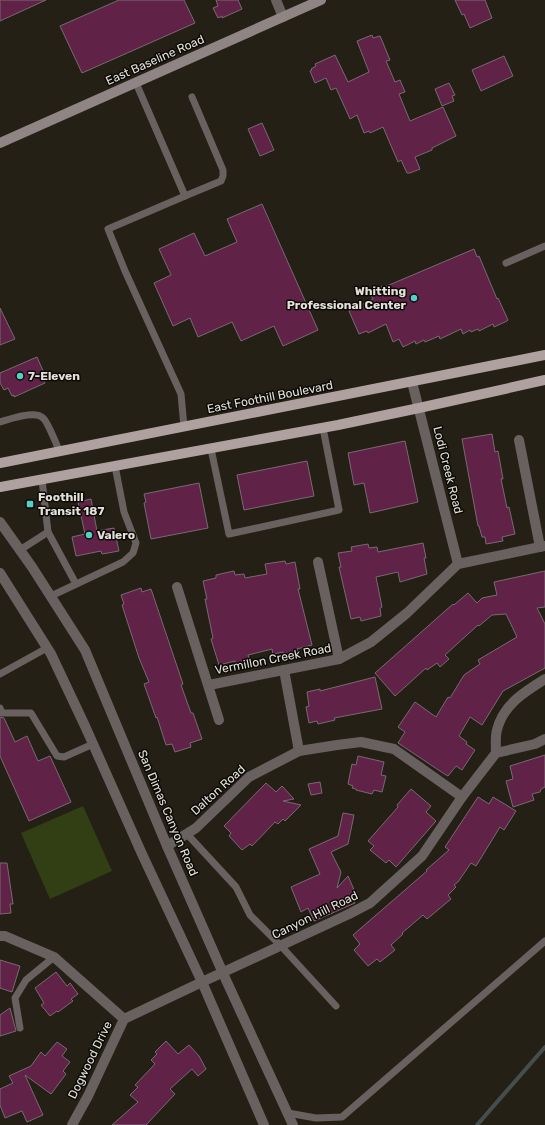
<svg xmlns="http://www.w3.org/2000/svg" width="545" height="1125" font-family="Rubik,sans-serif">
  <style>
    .green { fill: #323e13 }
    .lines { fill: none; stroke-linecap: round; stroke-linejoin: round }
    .stream { stroke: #464d4e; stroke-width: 4 }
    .building { fill: #612248; stroke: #776a71 }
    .service { stroke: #686160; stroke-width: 7 }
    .minor { stroke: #686160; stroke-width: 10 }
    .tertiary { stroke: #686160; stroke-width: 10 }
    .secondary { stroke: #908585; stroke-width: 10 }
    .primary { stroke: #b0a1a1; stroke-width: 10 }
    .poi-dot { fill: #55cec4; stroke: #0c0a06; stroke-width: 1.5 }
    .labels { text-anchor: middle; stroke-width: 3; stroke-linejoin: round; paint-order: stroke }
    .street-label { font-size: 12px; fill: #e4e1da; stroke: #0c0a06 }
    .poi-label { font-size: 12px; font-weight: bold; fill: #e4e1da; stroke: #0c0a06; text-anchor: start }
  </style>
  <rect width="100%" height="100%" fill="#252015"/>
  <polygon class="green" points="83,806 112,871 50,899 21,833"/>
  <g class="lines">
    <polyline class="stream" points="477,1125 545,1047"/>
  </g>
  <g class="building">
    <polygon points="0,0 46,0 0,21"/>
    <polygon points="119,0 184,0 195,23 82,73 60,26"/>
    <polygon points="216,0 238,0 242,9 222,18 222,16 218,18 213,8 218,6"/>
    <polygon points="455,0 485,0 492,18 470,28 464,14 462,15"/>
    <polygon points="372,35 373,38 380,36 383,43 390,60 386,61 395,82 400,80 405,92 399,94 410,121 443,107 456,136 432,148 432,150 415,157 420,169 410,173 407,173 401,160 398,162 383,127 370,133 369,131 364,133 357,115 350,119 336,88 331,90 326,78 315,83 310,71 312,70 311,69 316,66 315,64 335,55 348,82 369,72 357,41"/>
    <polygon points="504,56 513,76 481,91 472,70"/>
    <polygon points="449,83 455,95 452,96 454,101 442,106 435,89"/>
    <polygon points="262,123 274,150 260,156 248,129"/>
    <polygon points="262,204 318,330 283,346 274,326 241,341 232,322 198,337 190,318 173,326 154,283 171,275 159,249 194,233 205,256 237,242 227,219"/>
    <polygon points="474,249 477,257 479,256 497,299 498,298 508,320 507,321 494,327 493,324 479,331 478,329 471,332 470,330 463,334 461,329 440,339 439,336 425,342 424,340 416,344 415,341 403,347 399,339 393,342 386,324 368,333 367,331 359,334 349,311 373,299 369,292 382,286 382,288"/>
    <polygon points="0,308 15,339 0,345"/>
    <polygon points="37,357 47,380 44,381 45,383 14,397 14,395 12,396 8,388 4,390 0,383 0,373"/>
    <polygon points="492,434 495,452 498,451 503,479 501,479 507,508 509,507 515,534 502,537 503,541 486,544 485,537 482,537 479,526 478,526 462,439"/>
    <polygon points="405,441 418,502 370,513 364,483 354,485 348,453"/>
    <polygon points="307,461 314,496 244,510 237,475"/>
    <polygon points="199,483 208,528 151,539 144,503 146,502 144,494"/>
    <polygon points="91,499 97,531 114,528 119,551 102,554 101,551 76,556 72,537 85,534 78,502"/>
    <polygon points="423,543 426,558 424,558 427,574 400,582 398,572 376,577 382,607 380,608 381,616 361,621 360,617 351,619 339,567 341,567 338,553 352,551 351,547 368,544 369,548 377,547 378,552"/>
    <polygon points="285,561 286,564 295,562 300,589 298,589 312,645 297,649 298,652 284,656 283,652 273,654 272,649 248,655 250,662 235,665 235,661 219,665 211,639 213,638 205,599 207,599 203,581 216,578 216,575 234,571 235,575 244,574 245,578 267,574 265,564"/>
    <polygon points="545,571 545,607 537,608 545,624 545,668 503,691 482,725 470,717 459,736 467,742 466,744 475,750 462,770 456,766 448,776 446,775 398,743 405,732 398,727 415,702 436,717 448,697 450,698 464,675 480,664 478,660 517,637 506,614 492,615 479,626 478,625 445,655 449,659 440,667 437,663 427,670 426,668 395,696 375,673 453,604 454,605 468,593 477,603 482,598 497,595 494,582"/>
    <polygon points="141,588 142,592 151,589 183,684 181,685 191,713 193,713 202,739 190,743 191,747 175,752 172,744 166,745 157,717 156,718 144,684 149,682 139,658 122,605 124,604 121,595"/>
    <polygon points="375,677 382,709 334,718 335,720 318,724 317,721 309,723 306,707 309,706 307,692 320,689 320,691"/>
    <polygon points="0,717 4,718 15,742 27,736 38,761 50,756 71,802 29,821 0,756"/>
    <polygon points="545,755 545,787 541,789 540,792 532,794 534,800 513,807 506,781 513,779 510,766"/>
    <polygon points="358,756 384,762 381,775 386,776 382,792 374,790 372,794 356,790 356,789 352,788 353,786 348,784 352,764 356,765"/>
    <polygon points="320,782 322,793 311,795 308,784"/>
    <polygon points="266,783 276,792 282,786 294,799 283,801 301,805 285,821 283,819 278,824 275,822 252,846 250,844 242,850 229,836 231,833 224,826"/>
    <polygon points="411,789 431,806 426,812 436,821 396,867 389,860 386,863 370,850 374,846 368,841 398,807 397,805"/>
    <polygon points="478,797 489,804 493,797 516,811 504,830 500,827 476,866 471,863 458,882 454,885 456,887 448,895 451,899 427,919 423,915 402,933 403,934 391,945 395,950 380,962 377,959 368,966 354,950 360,944 353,935 427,871 426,870 449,850 445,847"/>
    <polygon points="343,813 354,815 348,844 331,852 341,872 337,888 348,876 355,892 351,894 355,903 314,921 308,908 301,912 291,887 320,874 309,849 338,836"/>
    <polygon points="0,863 7,863 13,904 10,904 11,913 0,914"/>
    <polygon points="0,960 20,966 12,992 0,988"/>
    <polygon points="56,972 67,986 70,983 78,994 71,999 73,1001 58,1012 57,1011 50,1016 41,1005 44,1003 35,988"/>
    <polygon points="10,1008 16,1031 0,1036 0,1015"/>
    <polygon points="166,1041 178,1054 189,1045 199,1056 206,1069 198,1076 192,1069 170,1089 175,1094 146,1125 112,1125 138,1102 130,1095 138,1087 135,1085 155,1064 151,1060 157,1054 155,1052"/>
    <polygon points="57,1042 67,1049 62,1056 70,1062 63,1071 66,1074 51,1094 25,1075 43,1115 27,1122 22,1111 5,1118 0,1105 0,1089 13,1083 9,1076 31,1066 41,1052 45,1056"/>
  </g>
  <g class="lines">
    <g class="service">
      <polyline points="136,83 185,196 108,229 125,271 181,394 184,427"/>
      <polyline points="185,196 221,181 223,176 223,170 192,97"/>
      <polyline points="506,263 545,246"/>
      <path d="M0 422C10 419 35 410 43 418 48 422 56 444 60 452"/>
      <polyline points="211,449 229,534 339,510 323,428"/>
      <polyline points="42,480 48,532 76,584"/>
      <polyline points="20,550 48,532"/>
      <polyline points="51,596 123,562 133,553 136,543 124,512 115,466"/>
      <polyline points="0,674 47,648"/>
      <polyline points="0,708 2,713 31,713 57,756 64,757 93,744"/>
      <polyline points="187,834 236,887 250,915 281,946 336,1006"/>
      <polyline points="20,1028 15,998 26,980 54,957"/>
      <polyline points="288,1113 316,1118 342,1117 545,941"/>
    </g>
    <g class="minor">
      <polyline points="276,0 283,17"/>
      <polyline points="412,382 458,564"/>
      <polyline points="519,440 540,547"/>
      <polyline points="318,562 339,659"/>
      <polyline points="177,587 219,720"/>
      <polyline points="284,670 299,751"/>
      <polyline points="209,685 339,659 371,642 407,613 458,564 545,546"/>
      <path d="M496 753C496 746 495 737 497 730 503 705 524 692 545 679"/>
      <polyline points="167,846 196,828 249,777 299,751 337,745 361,742 394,749 462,797"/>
      <polyline points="0,936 5,936 54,957 124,1019"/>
      <polyline points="72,1125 88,1096 124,1019 202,982 349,914 370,903 422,856 462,797 496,753 535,744 545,739"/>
    </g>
    <g class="tertiary">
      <polyline points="0,522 32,567 85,650 167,846 226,980 293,1125"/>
      <polyline points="0,573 51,654 85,726 142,854 202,982 264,1125"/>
    </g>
    <polyline class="secondary" points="0,143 321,0"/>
    <g class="primary">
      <polyline points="0,463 545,355"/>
      <polyline points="0,487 338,425 419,408 545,380"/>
    </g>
  </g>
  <g class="poi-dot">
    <circle cx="414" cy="298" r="4"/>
    <circle cx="20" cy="376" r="4"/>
    <rect x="26" y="500" width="8" height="8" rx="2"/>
    <circle cx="89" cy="535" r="4"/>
  </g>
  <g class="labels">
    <g class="street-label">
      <text transform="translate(155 60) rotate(-24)" y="4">East Baseline Road</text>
      <text transform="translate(270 397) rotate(-11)" y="4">East Foothill Boulevard</text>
      <text transform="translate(448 470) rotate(76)" y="4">Lodi Creek Road</text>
      <text transform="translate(273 659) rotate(-11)" y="4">Vermillon Creek Road</text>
      <text transform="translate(218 790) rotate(-42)" y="4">Dalton Road</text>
      <text transform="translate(168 813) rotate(67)" y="4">San Dimas Canyon Road</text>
      <text transform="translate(315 915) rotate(-26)" y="4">Canyon Hill Road</text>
      <text transform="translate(90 1060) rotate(-64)" y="4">Dogwood Drive</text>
    </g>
    <g class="poi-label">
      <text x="406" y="295" text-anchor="end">Whitting<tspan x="406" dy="14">Professional Center</tspan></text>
      <text x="28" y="380">7-Eleven</text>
      <text x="38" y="501">Foothill<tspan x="38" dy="14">Transit 187</tspan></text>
      <text x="97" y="539">Valero</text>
    </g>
  </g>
</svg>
